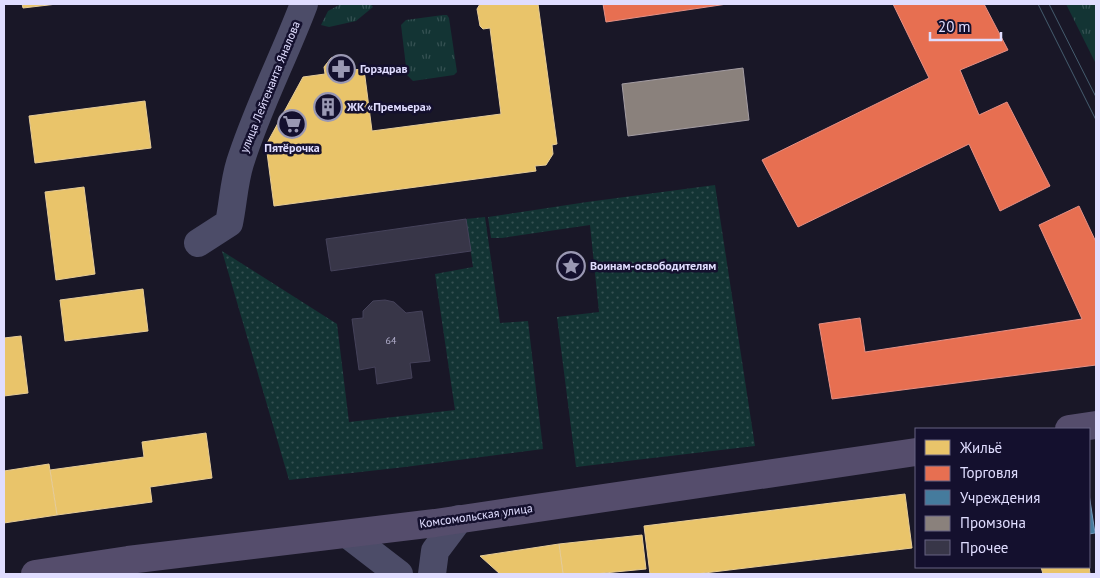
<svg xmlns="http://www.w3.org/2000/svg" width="1100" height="578" font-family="'PT Sans',sans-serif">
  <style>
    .grass { fill: url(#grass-dots) }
    .park { fill: url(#park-tufts) }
    .homes { fill: #e9c46a; stroke: #e6cc97 }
    .shops { fill: #e76f51; stroke: #e59085 }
    .public { fill: #457b9d; stroke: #7498ba }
    .industry { fill: #8a817c; stroke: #a49da3 }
    .building { fill: #383648; stroke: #45425a }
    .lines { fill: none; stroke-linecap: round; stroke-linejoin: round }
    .minor { stroke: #4c4c68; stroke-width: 28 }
    .major { stroke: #554d6c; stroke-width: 28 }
    .tram { stroke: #455d6f; stroke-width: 1 }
    .labels { text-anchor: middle; stroke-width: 5; stroke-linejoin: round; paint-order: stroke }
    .number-label { font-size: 10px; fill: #b6b3d1 }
    .poi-label { font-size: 12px; font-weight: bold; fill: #e0ddff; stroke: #14102e; text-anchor: start }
    .street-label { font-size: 12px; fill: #e0ddff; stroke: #14102e }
  </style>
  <defs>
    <pattern id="grass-dots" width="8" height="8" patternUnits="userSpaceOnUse" patternTransform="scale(1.25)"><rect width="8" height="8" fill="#133434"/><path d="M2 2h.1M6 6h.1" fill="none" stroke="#355152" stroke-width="1.8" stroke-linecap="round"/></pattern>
    <pattern id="park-tufts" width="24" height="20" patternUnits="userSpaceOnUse" patternTransform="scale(1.25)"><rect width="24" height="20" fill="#133434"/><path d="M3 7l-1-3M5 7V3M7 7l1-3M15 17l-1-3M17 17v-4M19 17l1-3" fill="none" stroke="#355152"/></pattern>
  </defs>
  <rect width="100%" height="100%" fill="#191727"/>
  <g class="grass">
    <polygon points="715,185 755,446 576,467 557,317 599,312 590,225 502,238 491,238 488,217 587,202"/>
    <polygon points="485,217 500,323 528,321 543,449 405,467 289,480 222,251 337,324 349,422 455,410 435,274 473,267 466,219"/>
  </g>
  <g class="park">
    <polygon points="341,4 371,4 373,7 356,21 329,27 321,25 328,11"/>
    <polygon points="1066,4 1096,4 1096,64"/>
    <polygon points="443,15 447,15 449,18 457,72 454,75 413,81 407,75 401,25 406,20"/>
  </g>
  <g class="homes">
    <polygon points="22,4 57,4 23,8"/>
    <polygon points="480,4 538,4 557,144 552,145 553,154 546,165 535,166 536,171 274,206 266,145 303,77 325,74 324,67 331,58 342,56 351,63 352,70 364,69 372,131 501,114 490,28 483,29 480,26 477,9"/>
    <polygon points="145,101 151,148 35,163 29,116"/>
    <polygon points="84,187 95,274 56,280 45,192"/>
    <polygon points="143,289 148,331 65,341 60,300"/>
    <polygon points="21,336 28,393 4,396 4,338"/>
    <polygon points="206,433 212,478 150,487 152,502 57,515 50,470 144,457 142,442"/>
    <polygon points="49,464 57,515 4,523 4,471"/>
    <polygon points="905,494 912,548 696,574 650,574 644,526"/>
    <polygon points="642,535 646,569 594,574 563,574 559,544"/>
    <polygon points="559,544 563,574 500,574 480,556"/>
    <polygon points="1089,565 1090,574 1043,574 1041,567 1089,567"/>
  </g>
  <g class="shops">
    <polygon points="603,4 727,4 606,22"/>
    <polygon points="893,4 984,4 1008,50 960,70 979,115 1007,102 1050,186 1000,211 969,144 798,227 762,160 929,78"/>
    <polygon points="1079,206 1096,242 1096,365 832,399 819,324 860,318 865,352 1082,319 1039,225"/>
  </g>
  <polygon class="public" points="1089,494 1095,533 1089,534"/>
  <polygon class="industry" points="743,68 749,120 628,136 622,84"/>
  <g class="building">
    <polygon points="466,219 471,251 331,271 326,239"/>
    <polygon points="385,300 394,302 406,313 422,311 430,361 410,363 412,378 377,384 375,367 359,370 352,319 363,318 363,311 373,301"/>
  </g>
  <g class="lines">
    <g class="minor">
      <path d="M198 243 229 223C233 204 234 182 240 163 257 109 284 57 304 4"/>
      <polyline points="347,534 399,574"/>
      <polyline points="432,574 435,551 459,519"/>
    </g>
    <g class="major">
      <polyline points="1069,429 1096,425"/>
      <polyline points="35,574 128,560 435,523 916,452"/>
    </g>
    <g class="tram">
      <polyline points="1038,4 1096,120"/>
      <polyline points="1049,4 1096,97"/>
    </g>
  </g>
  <defs>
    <symbol id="pharmacy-ring" viewBox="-11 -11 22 22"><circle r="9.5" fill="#14102e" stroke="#9a98b3" stroke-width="1.5"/><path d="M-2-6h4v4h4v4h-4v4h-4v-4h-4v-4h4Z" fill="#9a98b3"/></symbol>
    <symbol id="building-ring" viewBox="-11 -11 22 22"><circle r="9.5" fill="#14102e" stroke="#9a98b3" stroke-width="1.5"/><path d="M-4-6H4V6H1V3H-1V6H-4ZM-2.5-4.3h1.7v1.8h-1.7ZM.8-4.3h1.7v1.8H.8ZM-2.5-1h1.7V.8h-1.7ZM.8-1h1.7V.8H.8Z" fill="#9a98b3"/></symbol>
    <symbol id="supermarket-ring" viewBox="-11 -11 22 22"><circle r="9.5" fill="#14102e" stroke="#9a98b3" stroke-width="1.5"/><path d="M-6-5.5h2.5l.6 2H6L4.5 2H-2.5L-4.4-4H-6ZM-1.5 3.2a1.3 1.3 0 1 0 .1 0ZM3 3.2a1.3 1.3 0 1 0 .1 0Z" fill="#9a98b3"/></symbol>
    <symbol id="sight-ring" viewBox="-11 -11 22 22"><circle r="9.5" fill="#14102e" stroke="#9a98b3" stroke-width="1.5"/><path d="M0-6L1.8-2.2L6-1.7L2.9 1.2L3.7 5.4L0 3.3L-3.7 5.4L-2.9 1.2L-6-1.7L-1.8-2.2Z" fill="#9a98b3"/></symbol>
  </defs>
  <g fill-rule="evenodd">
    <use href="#pharmacy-ring" x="325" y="53" width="32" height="32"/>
    <use href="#building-ring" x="312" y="91" width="32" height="32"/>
    <use href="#supermarket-ring" x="276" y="108" width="32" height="32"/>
    <use href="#sight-ring" x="555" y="250" width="32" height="32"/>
  </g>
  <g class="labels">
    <g class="number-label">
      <text x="391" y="344">64</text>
    </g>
    <g class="poi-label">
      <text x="360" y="73">Горздрав</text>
      <text x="347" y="111">ЖК «Премьера»</text>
      <text x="292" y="152" text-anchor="middle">Пятёрочка</text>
      <text x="590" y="270">Воинам-освободителям</text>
    </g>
    <g class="street-label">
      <text transform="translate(270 87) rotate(-68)" y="4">улица Лейтенанта Яналова</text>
      <text transform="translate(476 516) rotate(-8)" y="4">Комсомольская улица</text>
    </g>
  </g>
  <rect width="1100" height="578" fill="none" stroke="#e0ddff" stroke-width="10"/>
  <rect x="915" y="428" width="175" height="140" fill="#14102e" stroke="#666282"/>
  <rect x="925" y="440" width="25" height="15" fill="#e9c46a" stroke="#666282"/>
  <text x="960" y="453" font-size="15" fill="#e0ddff">Жильё</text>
  <rect x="925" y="466" width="25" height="15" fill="#e76f51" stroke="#666282"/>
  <text x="960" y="478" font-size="15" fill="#e0ddff">Торговля</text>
  <rect x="925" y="490" width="25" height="15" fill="#457b9d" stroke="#666282"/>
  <text x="960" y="503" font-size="15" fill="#e0ddff">Учреждения</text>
  <rect x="925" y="516" width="25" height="15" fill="#8a817c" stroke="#666282"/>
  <text x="960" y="528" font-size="15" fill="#e0ddff">Промзона</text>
  <rect x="925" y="540" width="25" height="15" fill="#383648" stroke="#666282"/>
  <text x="960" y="553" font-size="15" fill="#e0ddff">Прочее</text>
  <path d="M930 32v8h71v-8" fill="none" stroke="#e0ddff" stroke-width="2.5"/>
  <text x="938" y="32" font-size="15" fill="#e0ddff" stroke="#14102e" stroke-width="4" paint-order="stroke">20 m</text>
</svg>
